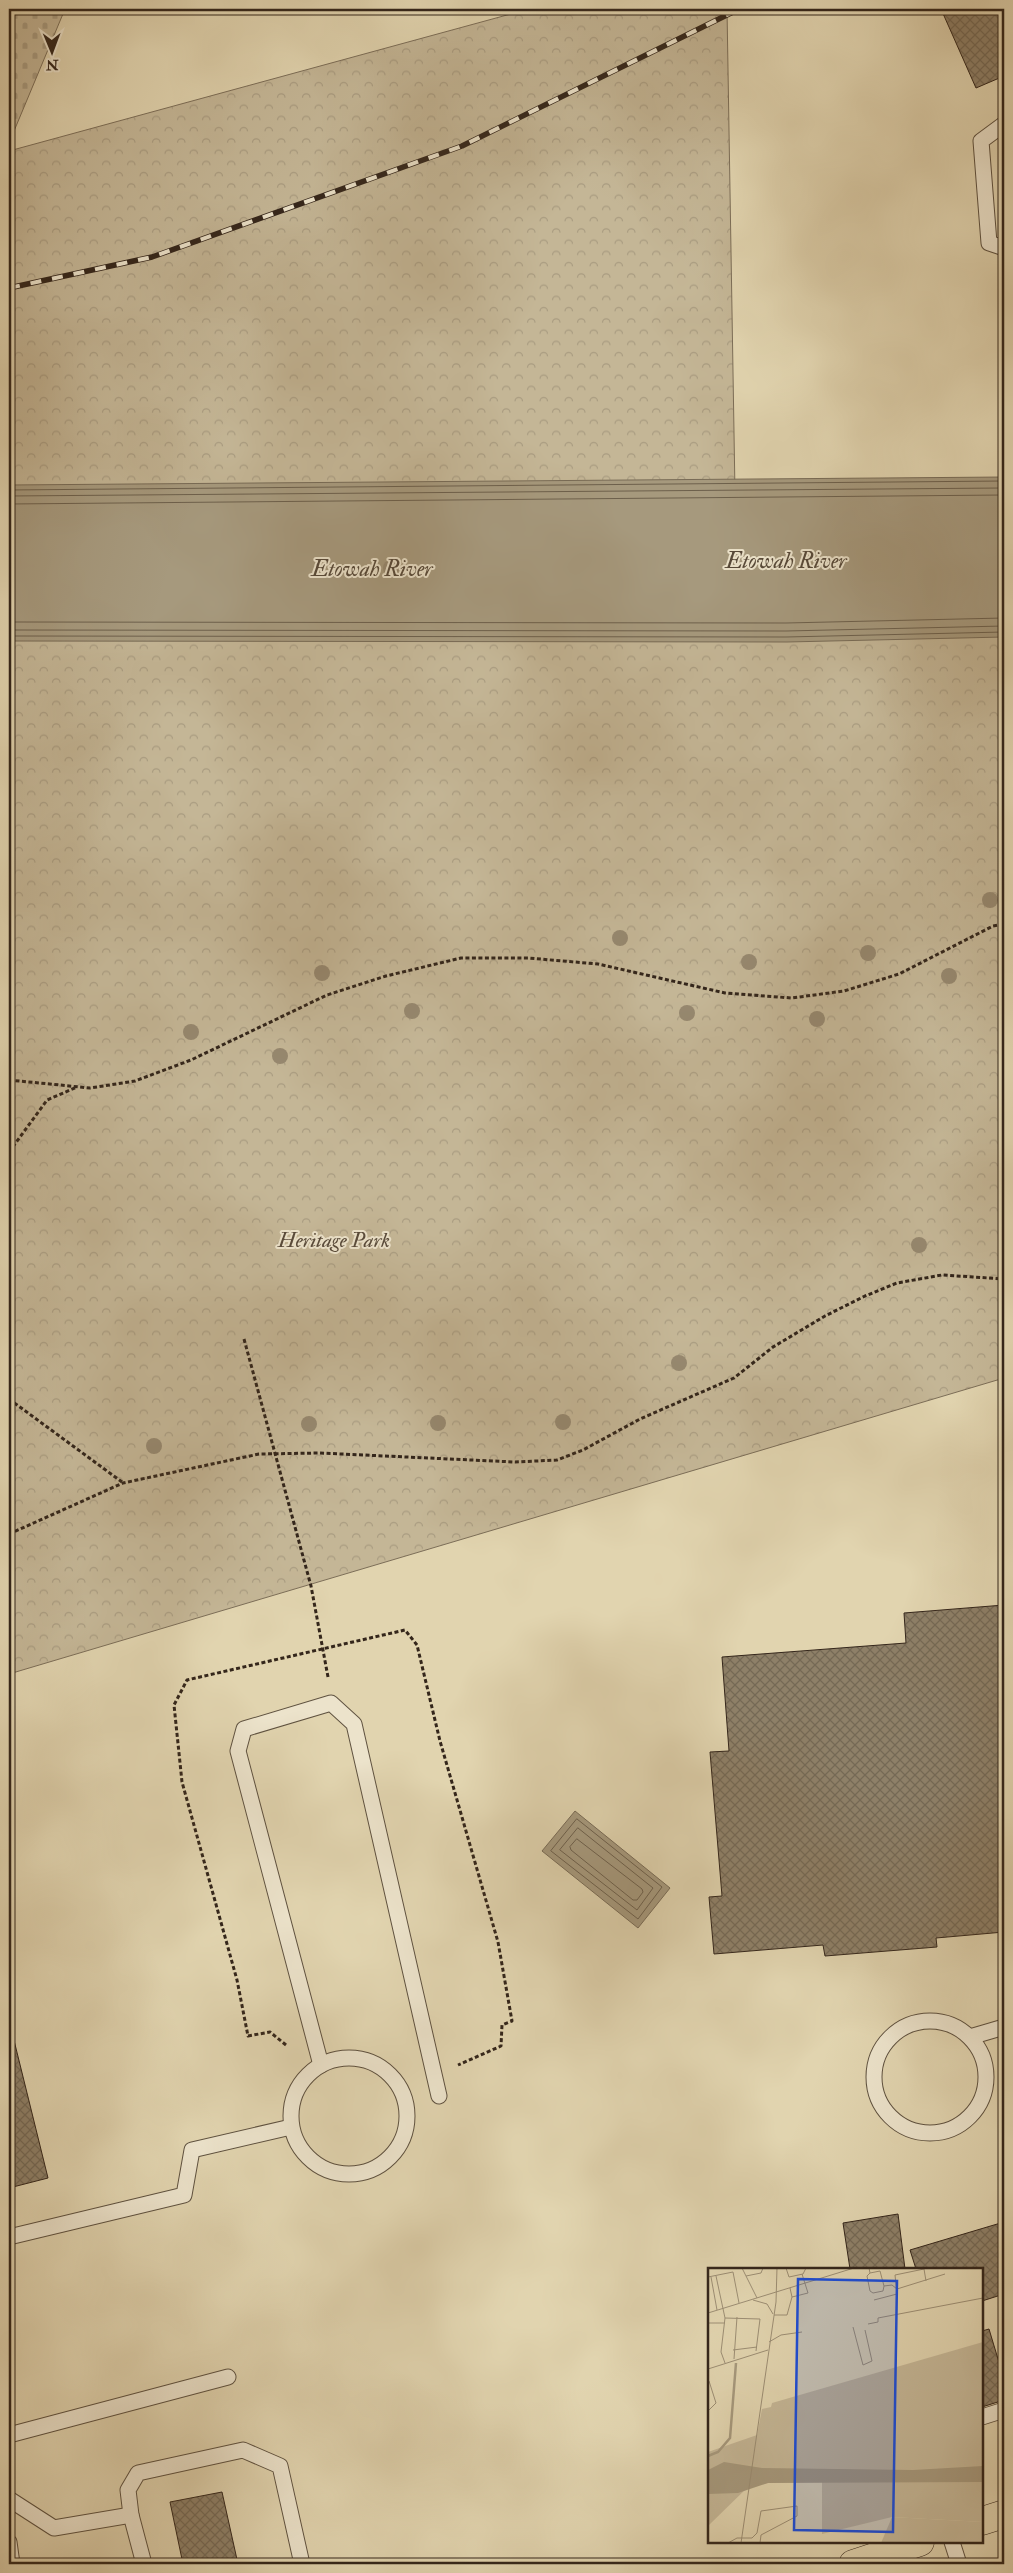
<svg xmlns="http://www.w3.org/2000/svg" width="1013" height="2573" font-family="'IM FELL Double Pica',serif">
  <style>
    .forest { fill: url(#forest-crowns); stroke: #7c6e58 }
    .cemetery { fill: url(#cemetery-stones); stroke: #7c6e58 }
    .water { fill: #a6997d; stroke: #786b56 }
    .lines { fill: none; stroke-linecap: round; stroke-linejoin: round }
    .shore { stroke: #6d604c; stroke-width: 1 }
    .building { fill: url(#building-cross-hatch); stroke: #34261b }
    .lane-casing { stroke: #5f5240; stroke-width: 17 }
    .primary-casing { stroke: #34261b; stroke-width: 29 }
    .path { stroke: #34261b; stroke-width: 3; stroke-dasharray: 4 2.5; stroke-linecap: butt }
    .lane { stroke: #ece3cb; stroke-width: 15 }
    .primary { stroke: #e1d4af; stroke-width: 28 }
    .rail-casing { stroke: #34261b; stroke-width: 5.5 }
    .rail { stroke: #ece3cb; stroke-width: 4; stroke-dasharray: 11; stroke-linecap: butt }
    .tree { fill: #96886f }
    .labels { text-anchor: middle; stroke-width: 4; stroke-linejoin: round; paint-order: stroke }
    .park-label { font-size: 21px; font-style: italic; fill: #584a3a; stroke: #ece3cb }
    .water-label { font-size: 22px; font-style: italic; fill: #564838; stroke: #ece3cb }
    .inset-river { fill: none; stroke: #a6997d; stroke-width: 2.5 }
    .inset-road { fill: none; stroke: #9c8e74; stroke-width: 1 }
    .view { fill: #1d4ed8; fill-opacity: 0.15; stroke: #1d4ed8; stroke-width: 2.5 }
    .inset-edge { fill: none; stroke: #34261b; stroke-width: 2.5 }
  </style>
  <defs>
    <pattern id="forest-crowns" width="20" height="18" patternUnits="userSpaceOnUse" patternTransform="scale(1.25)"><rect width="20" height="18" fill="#c4b696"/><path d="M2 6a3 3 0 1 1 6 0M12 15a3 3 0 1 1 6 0" fill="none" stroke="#a99c81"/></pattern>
    <pattern id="cemetery-stones" width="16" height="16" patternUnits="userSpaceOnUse" patternTransform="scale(1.25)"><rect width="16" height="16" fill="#c4b696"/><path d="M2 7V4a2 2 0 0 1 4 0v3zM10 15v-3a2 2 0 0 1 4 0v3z" fill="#a99c81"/></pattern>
    <pattern id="building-cross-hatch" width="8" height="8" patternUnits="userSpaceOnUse" patternTransform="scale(1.25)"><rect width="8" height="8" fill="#8e8068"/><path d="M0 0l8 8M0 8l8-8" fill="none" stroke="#756955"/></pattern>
  </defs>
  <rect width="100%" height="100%" fill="#e1d4af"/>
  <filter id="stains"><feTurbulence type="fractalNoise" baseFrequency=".004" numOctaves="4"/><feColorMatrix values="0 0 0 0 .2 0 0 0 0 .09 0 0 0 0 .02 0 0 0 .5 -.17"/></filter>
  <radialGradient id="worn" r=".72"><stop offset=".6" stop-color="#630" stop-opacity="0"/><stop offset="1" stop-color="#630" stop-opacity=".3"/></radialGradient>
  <polygon class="forest" points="529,9 727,9 736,553 1004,522 1004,1378 9,1674 9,151"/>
  <polygon class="cemetery" points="9,9 65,9 9,143"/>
  <g class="water">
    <polygon points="1004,477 1004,637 787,642 9,641 9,485"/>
    <polygon points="575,1811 670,1888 638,1928 542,1851"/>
  </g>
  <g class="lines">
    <g class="shore">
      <polyline points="9,490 1004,481"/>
      <polyline points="9,496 1004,488"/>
      <polyline points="9,504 1004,495"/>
      <polyline points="9,622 786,623 1004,618"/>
      <polyline points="9,630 786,631 1004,626"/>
      <polyline points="9,636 786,637 1004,632"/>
      <polygon points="577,1819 662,1887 638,1919 551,1851"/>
      <polygon points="578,1828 653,1888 637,1910 560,1850"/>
      <polygon points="577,1839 642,1889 643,1892 637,1900 633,1900 571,1850 570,1847"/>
    </g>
  </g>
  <g class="building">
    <polygon points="941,9 1004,9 1004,76 976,88"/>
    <polygon points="1004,1605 1004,1932 936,1938 937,1947 825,1956 823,1945 714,1954 709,1897 722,1896 710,1752 729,1751 722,1657 906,1643 904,1613"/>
    <polygon points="9,2020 48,2178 9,2188"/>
    <polygon points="898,2214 905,2269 850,2269 843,2223"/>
    <polygon points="1004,2222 1004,2294 982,2301 982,2269 916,2269 910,2250"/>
    <polygon points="989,2329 1004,2379 1004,2400 982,2407 982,2331"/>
    <polygon points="222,2492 238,2564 183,2564 170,2502"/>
  </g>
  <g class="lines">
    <defs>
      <g id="lane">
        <polyline points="1004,124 981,141 989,243 1004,248"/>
        <circle cx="930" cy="2077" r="56"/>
        <polyline points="970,2037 1004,2027"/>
        <circle cx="349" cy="2116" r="58"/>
        <polyline points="321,2065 238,1751 244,1729 331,1703 354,1724 439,2096"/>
        <polyline points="9,2237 184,2195 192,2150 291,2127"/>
        <polyline points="982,2417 1004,2410"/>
        <polyline points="9,2435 228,2377"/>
        <polyline points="9,2499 54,2528 131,2515"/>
        <polyline points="9,2542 12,2564"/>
        <polyline points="952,2542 959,2564"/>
        <polyline points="144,2564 131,2515 128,2490 138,2473 243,2450 280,2466 302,2564"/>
      </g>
      <g id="primary">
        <polyline points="982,2521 1004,2514"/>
        <polyline points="853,2564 920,2542"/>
      </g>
    </defs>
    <use href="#lane" class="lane-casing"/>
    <use href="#primary" class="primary-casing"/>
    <g class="path">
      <polyline points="9,1080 90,1088 135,1081 191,1060 327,995 386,976 461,958 528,958 598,964 725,993 792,998 844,991 899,974 993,926 1004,924"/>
      <polyline points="9,1152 47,1100 77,1087"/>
      <polyline points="244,1339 311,1586 328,1677"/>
      <polyline points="9,1399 122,1482"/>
      <polyline points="9,1534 123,1483 259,1454 320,1453 515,1462 557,1460 583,1450 640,1419 734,1378 773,1347 825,1316 865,1296 897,1283 942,1275 1004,1279"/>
      <polyline points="286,2045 270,2032 248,2036 237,1980 182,1782 174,1705 187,1680 405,1630 417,1645 440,1741 498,1942 512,2021 502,2025 501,2046 458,2065"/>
    </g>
    <use href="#lane" class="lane"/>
    <use href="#primary" class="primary"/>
    <defs>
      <polyline id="rail" points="9,288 152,257 462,146 739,9"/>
    </defs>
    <use href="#rail" class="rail-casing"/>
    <use href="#rail" class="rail"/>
  </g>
  <g class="tree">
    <circle cx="391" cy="568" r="8"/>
    <circle cx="990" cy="900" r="8"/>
    <circle cx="620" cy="938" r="8"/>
    <circle cx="868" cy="953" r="8"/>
    <circle cx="749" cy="962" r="8"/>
    <circle cx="322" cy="973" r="8"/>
    <circle cx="949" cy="976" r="8"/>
    <circle cx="412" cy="1011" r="8"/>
    <circle cx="687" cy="1013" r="8"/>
    <circle cx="817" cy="1019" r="8"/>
    <circle cx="191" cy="1032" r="8"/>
    <circle cx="280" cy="1056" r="8"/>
    <circle cx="919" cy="1245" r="8"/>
    <circle cx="679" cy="1363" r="8"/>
    <circle cx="563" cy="1422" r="8"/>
    <circle cx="438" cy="1423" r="8"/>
    <circle cx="309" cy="1424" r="8"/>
    <circle cx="154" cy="1446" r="8"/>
  </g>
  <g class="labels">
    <g class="park-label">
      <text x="334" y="1247">Heritage Park</text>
    </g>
    <g class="water-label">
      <text x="786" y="568">Etowah River</text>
      <text x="372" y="576">Etowah River</text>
    </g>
  </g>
  <g transform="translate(708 2268)">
    <rect width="275" height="275" fill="#e1d4af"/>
    <path d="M275 74V254L184 249 114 266V209L42 217 0 258V184L49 167 54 141 63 139 64 135Z" fill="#c4b696"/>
    <path d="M184 249 275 254V275H173Z" fill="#c4b696"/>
    <path d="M16 194 54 200 205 202 275 198V214L60 215 30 225 0 226V202Z" fill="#a6997d"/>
    <path class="inset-river" d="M0 188 10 184 22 170 28 95"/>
    <path class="inset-road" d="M34 0 49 30M78 0 81 9 95 6 98 0M161 0 162 5 159 8 162 23 165 25 175 23 176 18 184 17 189 21 237 6M162 5 172 3 176 18M8 8 17 50 52 51 48 83M38 8 53 5 55 0M0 9 25 4 31 35M3 9 9 42M84 29 100 25 94 6M45 32 59 36 65 46M166 32 189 26 187 7 216 1 218 13M0 45 146 0M66 47H79L84 29 82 20M0 55H17M160 56 170 54V50L275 30M145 59 155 97 164 93 157 62M61 74 73 67 94 64M25 82 49 79M26 91 29 49M17 95 13 84 17 50M0 101 60 82M0 143 8 135 1 113M20 275 29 270H44L49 265 53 243 89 238V248L53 267 52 275M33 275 68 34 69 0"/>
    <path class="view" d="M90 11 189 13 185 264 86 262Z"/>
    <rect width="275" height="275" class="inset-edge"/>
  </g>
  <rect width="1013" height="2573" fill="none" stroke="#e1d4af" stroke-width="30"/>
  <rect x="10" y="10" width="993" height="2553" fill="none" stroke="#34261b" stroke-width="2.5"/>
  <rect x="15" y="15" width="983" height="2543" fill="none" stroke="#34261b"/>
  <g transform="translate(52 52) rotate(179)" stroke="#ece3cb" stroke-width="4" paint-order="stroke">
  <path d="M0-4L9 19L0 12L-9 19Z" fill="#34261b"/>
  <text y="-8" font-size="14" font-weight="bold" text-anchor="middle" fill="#34261b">N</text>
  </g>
  <rect width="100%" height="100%" filter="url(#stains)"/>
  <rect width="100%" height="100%" fill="url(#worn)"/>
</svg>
